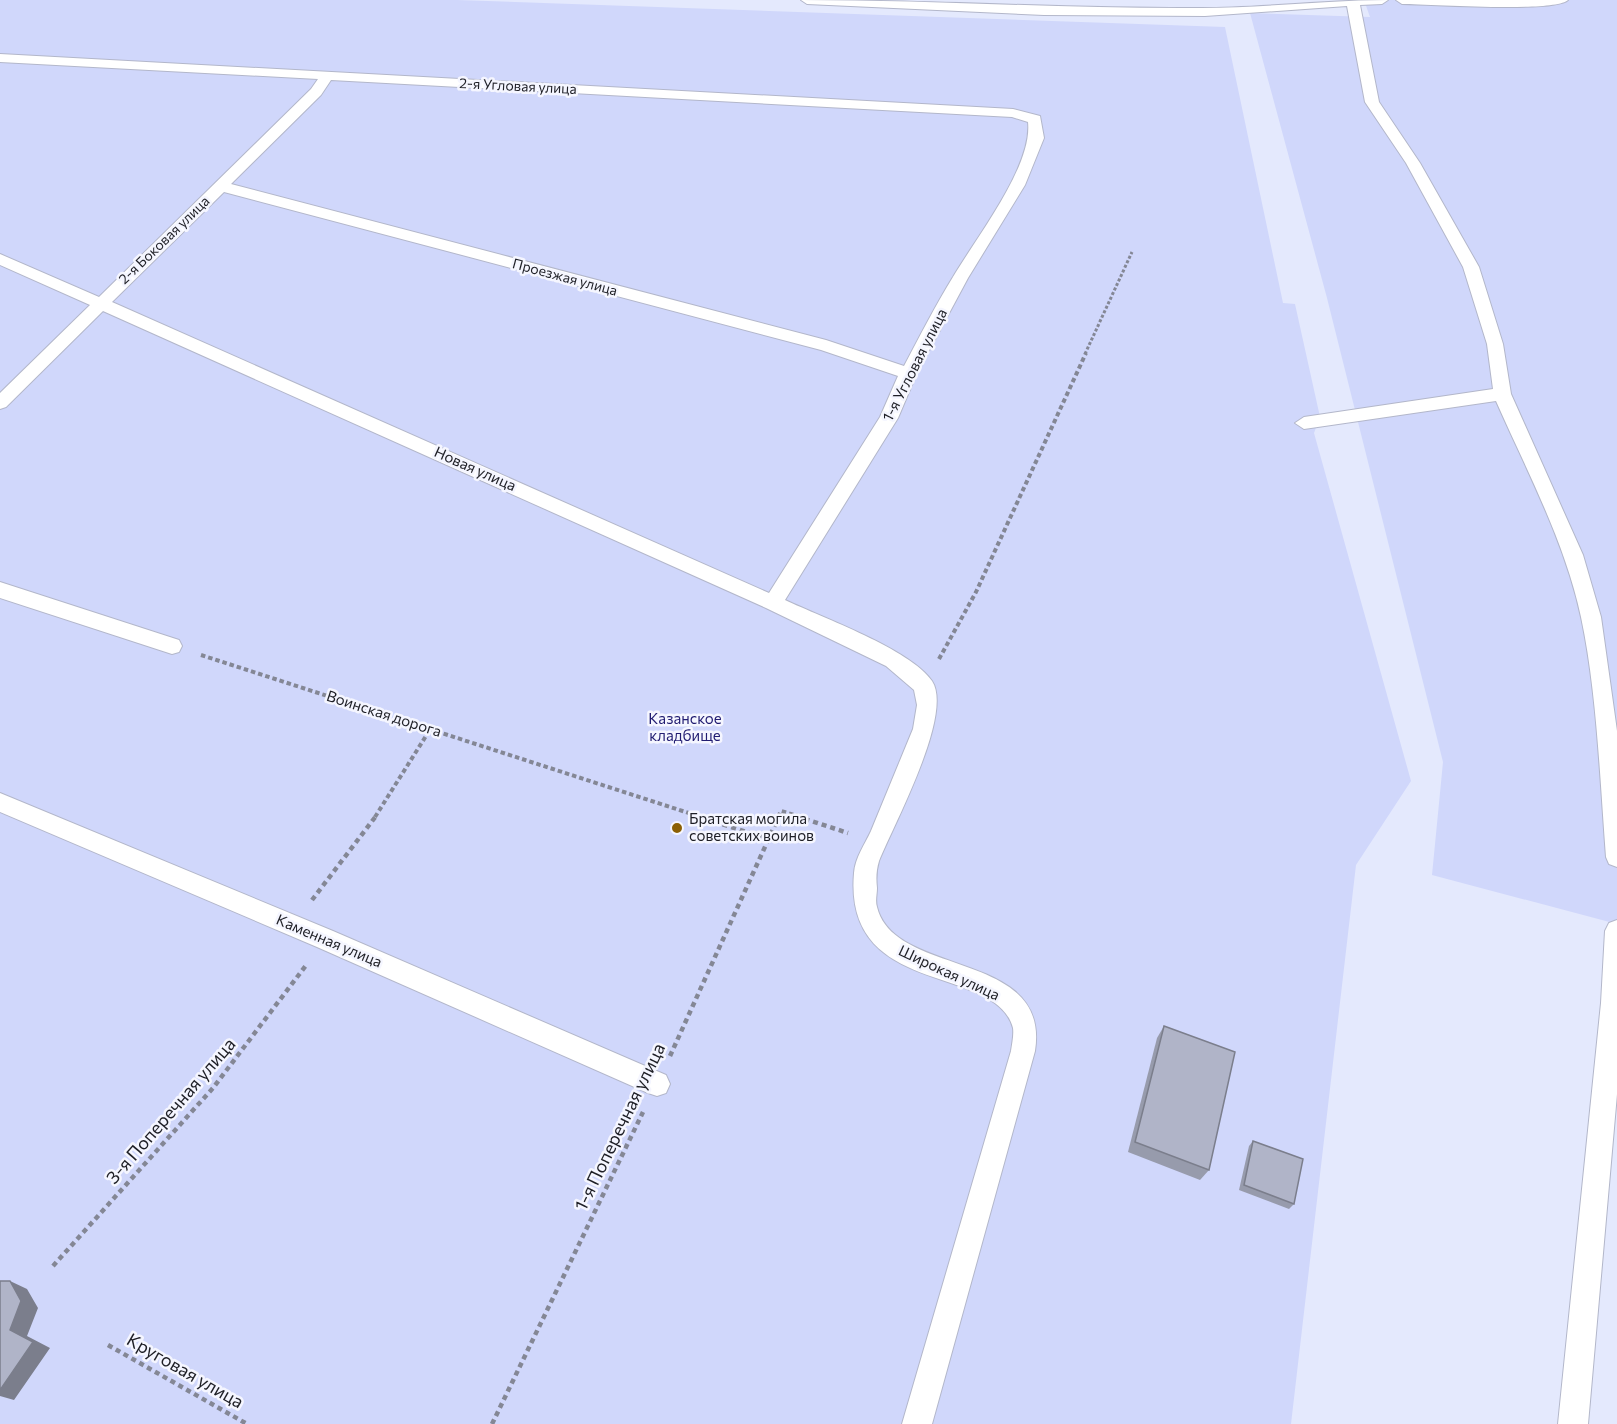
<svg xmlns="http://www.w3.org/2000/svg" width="1617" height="1424" font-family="Commissioner,sans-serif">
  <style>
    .green { fill: #d0d7fb }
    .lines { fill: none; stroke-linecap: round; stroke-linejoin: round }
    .service-casing { stroke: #b3b7ca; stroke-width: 2 }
    .path-far2 { stroke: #848795; stroke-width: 3; stroke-dasharray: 3 2; stroke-linecap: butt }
    .path-far1 { stroke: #848795; stroke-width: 4; stroke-dasharray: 4.5 3; stroke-linecap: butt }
    .path { stroke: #848795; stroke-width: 4.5; stroke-dasharray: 5 4; stroke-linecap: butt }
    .service { fill: #fff; fill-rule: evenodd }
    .wall { fill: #979bac }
    .shaded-wall { fill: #7b7e8c }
    .building { fill: #b0b4c8; stroke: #7b7e8c; stroke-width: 1.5 }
    .poi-dot { fill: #8c6005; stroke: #f5f6ff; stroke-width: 2 }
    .labels { text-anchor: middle; stroke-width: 5; stroke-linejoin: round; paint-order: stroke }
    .far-street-label { font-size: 14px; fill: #1e1f26; stroke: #f5f6ff }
    .street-label { font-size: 15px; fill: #1e1f26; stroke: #f5f6ff }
    .park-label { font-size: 15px; fill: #211c71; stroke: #f5f6ff }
    .poi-label { font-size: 15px; fill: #1e1f26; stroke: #f5f6ff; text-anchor: start }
    .near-street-label { font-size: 18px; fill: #1e1f26; stroke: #f5f6ff }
  </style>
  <rect width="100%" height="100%" fill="#e4e9fd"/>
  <g class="green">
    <polygon points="0,0 457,0 1225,27 1283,303 1295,304 1320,417 1314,433 1411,781 1356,865 1291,1424 0,1424"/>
    <polygon points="1364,0 1617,0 1617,924 1432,875 1443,762 1327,298 1250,13 1370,17"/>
  </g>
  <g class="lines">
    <defs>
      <g id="service">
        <path d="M801 0C934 0 1068 9 1202 8 1264 8 1326 0 1388 0L1382 4 1360 5 1379 102 1420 163 1479 267 1503 344 1511 394 1583 555 1601 617 1617 731V867L1609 864 1606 857C1600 780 1597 692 1581 617 1565 542 1527 471 1496 401L1304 429 1295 423 1304 417 1493 389 1487 344 1463 267 1406 163 1365 102 1347 6 1205 16 1044 15 807 4Z"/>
        <path d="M1396 0H1568C1555 13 1428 4 1402 4Z"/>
        <path d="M0 54 1013 109 1040 116 1044 138 1025 185 968 278 917 373 898 418 785 600C823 618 910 649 932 681 954 714 893 826 879 861 876 871 876 879 877 888 877 894 875 901 877 907 894 978 1051 949 1035 1051L932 1424H902L1011 1051C1012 1044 1014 1035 1013 1028 996 963 843 999 854 873 855 858 865 844 871 831 885 797 899 763 913 729L917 705 914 690 886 666 766 608 103 311 6 407 0 409V393L90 305 0 265V254L99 297 311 89 318 79 0 62ZM331 80 1012 117 1028 122C1033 166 976 238 953 277 935 306 920 336 904 366L826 340 231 184 321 95ZM224 192 821 350 898 376 880 417 769 593 112 302Z"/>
        <polygon points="0,582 179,640 182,646 179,652 172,654 0,598"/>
        <polygon points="0,793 333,931 666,1075 670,1084 666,1093 657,1096 648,1093 317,947 0,812"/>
        <polygon points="1617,920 1617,1094 1588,1424 1558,1424 1601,1003 1605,931 1609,923"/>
      </g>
    </defs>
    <use href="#service" class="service-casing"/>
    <polyline class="path-far2" points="1085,354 1132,252"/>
    <g class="path-far1">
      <polyline points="201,655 701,817"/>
      <polyline points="939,659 976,592 1086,353"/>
      <polyline points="375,817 431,728"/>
      <polyline points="778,817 781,811 801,817"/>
    </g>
    <g class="path">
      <polyline points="697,816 768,839"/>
      <polyline points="796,816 848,833"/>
      <polyline points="312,900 376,816"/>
      <polyline points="670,1056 779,816"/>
      <polyline points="53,1266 213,1088 307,964"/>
      <polyline points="108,1345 247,1424"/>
      <polyline points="492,1424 643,1112"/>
    </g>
    <use href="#service" class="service"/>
  </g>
  <g class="wall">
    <polygon points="1164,1026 1209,1170 1200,1180 1128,1152 1157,1038"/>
    <polygon points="1253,1141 1294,1204 1289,1209 1239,1190 1249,1146"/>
  </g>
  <polygon class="shaded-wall" points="10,1281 27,1289 38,1308 27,1336 50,1348 14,1400 0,1396 0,1390 10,1330"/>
  <g class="building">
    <polygon points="1164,1026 1235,1052 1209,1170 1135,1142"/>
    <polygon points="1253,1141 1303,1159 1294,1204 1244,1185"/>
    <polygon points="0,1281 10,1281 21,1301 10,1330 33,1342 0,1390"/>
  </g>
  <circle class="poi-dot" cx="677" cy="828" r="6"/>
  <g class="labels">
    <g class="far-street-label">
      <text transform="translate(518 86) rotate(3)" y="5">2-я Угловая улица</text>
      <text transform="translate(164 240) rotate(-44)" y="5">2-я Боковая улица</text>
      <text transform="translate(565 277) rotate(15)" y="5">Проезжая улица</text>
    </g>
    <g class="street-label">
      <text transform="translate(915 365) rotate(-63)" y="5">1-я Угловая улица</text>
      <text transform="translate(475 469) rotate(24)" y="5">Новая улица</text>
      <text transform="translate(384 714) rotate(18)" y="5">Воинская дорога</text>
      <text transform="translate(329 941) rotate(23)" y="5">Каменная улица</text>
      <text transform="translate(949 973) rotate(25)" y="5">Широкая улица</text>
    </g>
    <g class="park-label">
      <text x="685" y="724">Казанское<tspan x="685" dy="17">кладбище</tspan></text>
    </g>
    <g class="poi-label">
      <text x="689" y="824">Братская могила<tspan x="689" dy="17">советских воинов</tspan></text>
    </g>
    <g class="near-street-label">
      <text transform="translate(171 1111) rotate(-49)" y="6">3-я Поперечная улица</text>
      <text transform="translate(620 1127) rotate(-64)" y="6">1-я Поперечная улица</text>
      <text transform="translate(185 1371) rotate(30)" y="6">Круговая улица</text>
    </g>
  </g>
</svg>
